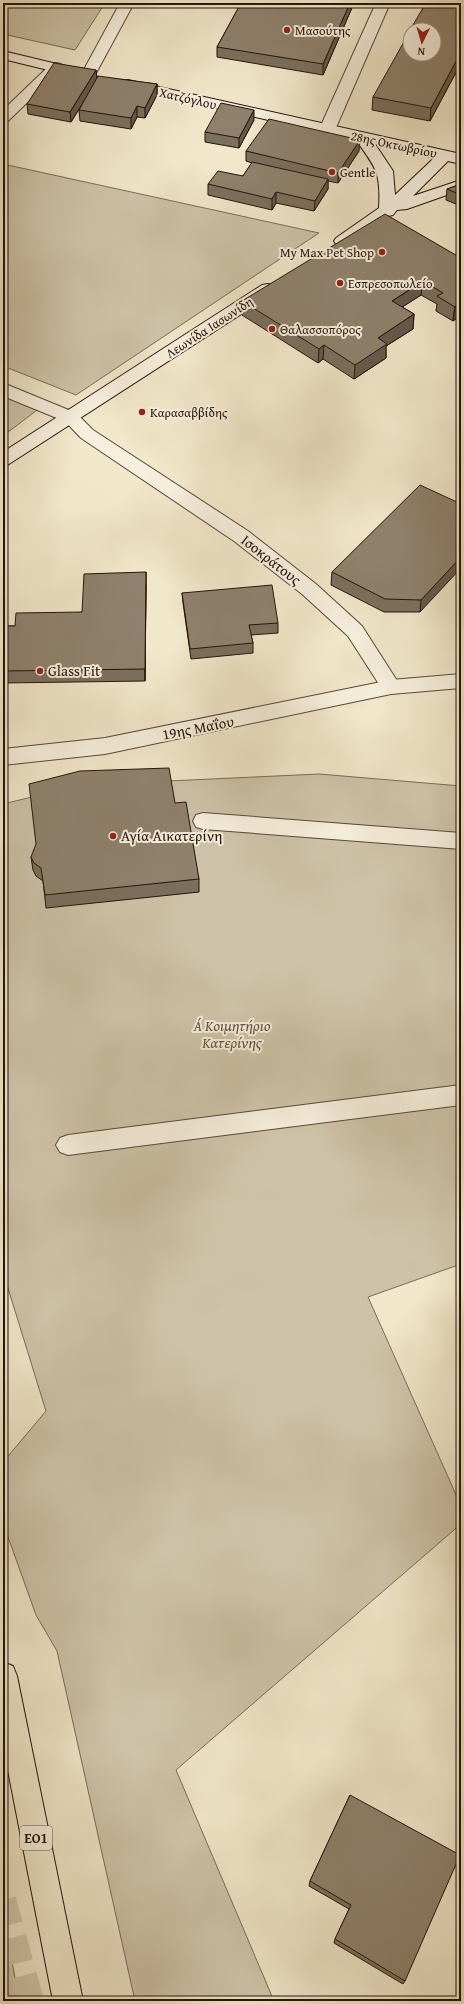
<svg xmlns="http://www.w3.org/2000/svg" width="464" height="2004" font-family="'Gentium Book Plus',serif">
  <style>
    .green { fill: #cec3a9; stroke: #796b59 }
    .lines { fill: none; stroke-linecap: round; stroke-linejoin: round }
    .motorway-tunnel { stroke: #d2c7ad; stroke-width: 26; stroke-dasharray: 26 13; stroke-linecap: butt }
    .service-casing { stroke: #574839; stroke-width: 2 }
    .pedestrian-casing { stroke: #574839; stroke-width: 2 }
    .minor-casing { stroke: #574839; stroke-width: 2 }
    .tertiary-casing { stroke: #574839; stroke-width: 2 }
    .secondary-casing { stroke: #241309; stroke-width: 2 }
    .primary-casing { stroke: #241309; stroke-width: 2 }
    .service { fill: #f6efdd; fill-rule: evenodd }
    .pedestrian { fill: #f6efdd; fill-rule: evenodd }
    .minor { fill: #f6efdd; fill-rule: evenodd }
    .tertiary { fill: #f6efdd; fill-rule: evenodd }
    .secondary { fill: #f6efdd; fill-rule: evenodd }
    .primary { fill: #f1e7ca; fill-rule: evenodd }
    .wall { fill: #7b6f5e; stroke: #241309 }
    .shaded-wall { fill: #645a4c; stroke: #241309 }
    .building { fill: #8f816d; stroke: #241309 }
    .poi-dot { fill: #8f2418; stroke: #f6efdd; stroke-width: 1.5 }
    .labels { text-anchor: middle; stroke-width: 4; stroke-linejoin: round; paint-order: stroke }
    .far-poi-label { font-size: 13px; fill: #241309; stroke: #f6efdd; text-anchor: start }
    .far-street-label { font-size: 13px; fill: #241309; stroke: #f6efdd }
    .shield { fill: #f6efdd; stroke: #635549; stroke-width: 1 }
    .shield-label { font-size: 14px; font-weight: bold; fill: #241309 }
    .street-label { font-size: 15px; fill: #241309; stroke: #f6efdd }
    .poi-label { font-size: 15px; fill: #241309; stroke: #f6efdd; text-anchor: start }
    .park-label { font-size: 15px; font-style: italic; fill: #605141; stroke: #f6efdd }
  </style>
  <rect width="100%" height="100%" fill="#f1e7ca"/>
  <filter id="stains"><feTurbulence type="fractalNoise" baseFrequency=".005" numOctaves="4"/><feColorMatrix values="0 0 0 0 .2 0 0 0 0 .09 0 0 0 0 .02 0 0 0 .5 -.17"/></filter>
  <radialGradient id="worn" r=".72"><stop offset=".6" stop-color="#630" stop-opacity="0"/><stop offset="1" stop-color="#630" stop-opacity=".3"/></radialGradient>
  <g class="green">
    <polygon points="3,3 105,3 75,50 3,34"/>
    <polygon points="3,164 319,233 76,395 3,366"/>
    <polygon points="3,395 37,410 3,436"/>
    <polygon points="319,774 461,786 461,1264 368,1297 461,1506 461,1524 176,1770 274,2001 135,2001 57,1651 36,1615 3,1523 4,1461 46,1411 3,1272 3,804 82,785"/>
    <polygon points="3,1912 19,2000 19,2001 3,2001"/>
  </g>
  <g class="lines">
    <polyline class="motorway-tunnel" points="3,1900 31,2001"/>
    <defs>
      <g id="service">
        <polygon points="120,3 134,3 95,75 93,78 83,78 81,75"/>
        <polygon points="203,813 461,833 461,849 203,829 196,827 193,821 196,815"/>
        <polygon points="461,1085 461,1105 68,1155 60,1152 56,1145 60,1138 68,1135"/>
      </g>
      <polygon id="pedestrian" points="70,411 76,413 93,430 248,531 316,584 362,626 401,687 398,692 391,694 384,692 348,636 302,594 234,541 81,438 61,417 64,413"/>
      <g id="minor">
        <polygon points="376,3 390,3 335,130 332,133 322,133 319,130"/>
        <polygon points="56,63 61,64 63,67 61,70 8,121 3,123 3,110 51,64"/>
        <polygon points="3,383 76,413 79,417 76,421 70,423 64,421 3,396"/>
      </g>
      <polygon id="tertiary" points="461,674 461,688 391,694 105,754 3,765 3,749 105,738 391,680"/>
      <g id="secondary">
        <polygon points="3,51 86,71 88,74 86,77 81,78 3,59"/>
        <path d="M128 80 461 154V164L448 161 413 196 461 180V190L407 209 397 210 393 215 388 216 348 244 342 246 336 244 334 241 336 238 379 208C381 172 376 168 356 140L123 87 121 84 123 81ZM375 144 434 158 395 195 393 171Z"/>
        <polygon points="268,284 274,285 276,289 274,293 9,464 3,466 3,452 262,285"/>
      </g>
      <polygon id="primary" points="3,1662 13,1666 17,1676 83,2001 53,2001 3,1745"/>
    </defs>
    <use href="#service" class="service-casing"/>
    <use href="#pedestrian" class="pedestrian-casing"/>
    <use href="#minor" class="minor-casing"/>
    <use href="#tertiary" class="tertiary-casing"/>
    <use href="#secondary" class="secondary-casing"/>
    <use href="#primary" class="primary-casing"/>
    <use href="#service" class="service"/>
    <use href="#pedestrian" class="pedestrian"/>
    <use href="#minor" class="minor"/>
    <use href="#tertiary" class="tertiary"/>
    <use href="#secondary" class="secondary"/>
    <use href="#primary" class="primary"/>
  </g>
  <g class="wall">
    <polygon points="241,3 354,3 323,75 217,57 217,47"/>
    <polygon points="461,3 461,63 430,121 372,110 373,97"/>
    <polygon points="96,70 97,77 157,84 157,95 145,118 137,117 131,129 80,121 79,110 82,104 71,122 28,114 27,104"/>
    <polygon points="254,120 239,148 205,142 205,132"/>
    <polygon points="246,151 359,151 338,183 328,181 328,189 314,211 276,203 272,210 208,195 208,184 243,176 252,163 246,161"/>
    <polygon points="461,184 461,206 446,200 447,189"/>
    <polygon points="461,258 453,321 436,311 437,304 421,295 402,307 414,314 413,329 386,346 386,358 354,379 323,359 318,363 242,315 242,301"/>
    <polygon points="459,503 420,612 384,612 331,585 332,572"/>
    <polygon points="146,585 145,681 3,683 3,626 15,626 82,612"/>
    <polygon points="182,593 278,623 278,633 251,635 253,643 253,653 191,659 183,603"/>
    <polygon points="175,803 199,879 199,892 46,908 43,881 36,876 33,870 31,857"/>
    <polygon points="350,1795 405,1981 403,1984 334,1943 335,1939 349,1909 309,1886 310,1881"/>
  </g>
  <g class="shaded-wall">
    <polygon points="350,3 354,3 323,75 323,64"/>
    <polygon points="461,52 461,63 430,121 431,108"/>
    <polygon points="96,70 97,81 71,122 70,112"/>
    <polygon points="157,84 157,95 145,118 145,108"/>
    <polygon points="137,106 137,117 131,129 131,118"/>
    <polygon points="254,110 254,120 239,148 239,138"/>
    <polygon points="360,140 359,151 338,183 338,173"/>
    <polygon points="328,179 328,189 314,211 315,201"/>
    <polygon points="276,192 276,203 272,210 272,199"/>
    <polygon points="423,281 421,295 390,315 392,301"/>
    <polygon points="461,303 461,316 453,321 455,307"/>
    <polygon points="414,314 413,329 386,346 386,358 354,379 355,365 378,338"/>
    <polygon points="324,345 323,359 318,363 319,349"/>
    <polygon points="461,557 461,568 420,612 421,600"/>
    <polygon points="146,572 146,585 145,681 145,669"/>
  </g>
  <g class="building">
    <polygon points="241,3 350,3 323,64 217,47"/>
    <polygon points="426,3 461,3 461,52 431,108 373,97 410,31 410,54 434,54 434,30 410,30"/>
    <polygon points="54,63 96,70 70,112 27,104"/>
    <polygon points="98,76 157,84 145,108 137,106 131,118 79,110"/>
    <polygon points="221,103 254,110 239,138 205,132"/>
    <polygon points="269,119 360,140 338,173 246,151"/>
    <polygon points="252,162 328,179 315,201 276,192 272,199 208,184 218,171 243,176"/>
    <polygon points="461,184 461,195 447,189"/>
    <polygon points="385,214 461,258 461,303 455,307 437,296 443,293 423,281 392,301 414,314 378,338 387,344 355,365 324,345 319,349 242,301"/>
    <polygon points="420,485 459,503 461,502 461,557 421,600 385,599 332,572"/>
    <polygon points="146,572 145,669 3,671 3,626 15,626 16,613 82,612 84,574"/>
    <polygon points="272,585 278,623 249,625 253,643 190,649 182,593"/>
    <polygon points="169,768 175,803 186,802 199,879 45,895 41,868 34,863 31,857 36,844 29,784 80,771"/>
    <polygon points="350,1795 460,1855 405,1981 335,1939 351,1905 310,1881"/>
  </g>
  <g class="poi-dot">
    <circle cx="287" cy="30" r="4"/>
    <circle cx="332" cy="172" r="4"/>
    <circle cx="382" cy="252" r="4"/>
    <circle cx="340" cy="283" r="4"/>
    <circle cx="272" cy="329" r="4"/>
    <circle cx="142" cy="412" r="4"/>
    <circle cx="40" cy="671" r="4"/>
    <circle cx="113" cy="836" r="4"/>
  </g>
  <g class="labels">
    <g class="far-poi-label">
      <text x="295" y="35">Μασούτης</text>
      <text x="340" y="177">Gentle</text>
      <text x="374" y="257" text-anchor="end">My Max Pet Shop</text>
      <text x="348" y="288">Εσπρεσοπωλείο</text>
      <text x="280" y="334">Θαλασσοπόρος</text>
      <text x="150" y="417">Καρασαββίδης</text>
    </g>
    <g class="far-street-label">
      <text transform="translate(188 98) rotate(13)" y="5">Χατζόγλου</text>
      <text transform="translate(394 144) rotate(12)" y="5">28ης Οκτωβρίου</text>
      <text transform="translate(209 327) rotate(-33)" y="5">Λεωνίδα Ιασωνίδη</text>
    </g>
    <rect class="shield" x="20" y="1826" width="32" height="24" rx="3"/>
    <g class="shield-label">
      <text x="36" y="1843">ΕΟ1</text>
    </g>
    <g class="street-label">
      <text transform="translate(271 560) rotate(38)" y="5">Ισοκράτους</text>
      <text transform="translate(198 728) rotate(-11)" y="5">19ης Μαΐου</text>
    </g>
    <g class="poi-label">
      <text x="48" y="676">Glass Fit</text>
      <text x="121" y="841">Αγία Αικατερίνη</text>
    </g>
    <g class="park-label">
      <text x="232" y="1031">Α΄ Κοιμητήριο<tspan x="232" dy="17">Κατερίνης</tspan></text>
    </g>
  </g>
  <rect width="464" height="2004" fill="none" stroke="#f1e7ca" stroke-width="16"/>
  <rect x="4" y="4" width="456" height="1996" fill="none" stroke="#241309" stroke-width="2"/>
  <rect x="8" y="8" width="448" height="1988" fill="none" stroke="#241309"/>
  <g transform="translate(422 42) rotate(185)"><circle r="19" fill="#f6efdd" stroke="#a29788"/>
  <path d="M0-3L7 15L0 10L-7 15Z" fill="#8f2418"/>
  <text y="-6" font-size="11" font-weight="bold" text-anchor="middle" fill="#241309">N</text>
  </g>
  <rect width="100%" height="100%" filter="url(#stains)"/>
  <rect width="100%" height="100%" fill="url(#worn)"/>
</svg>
